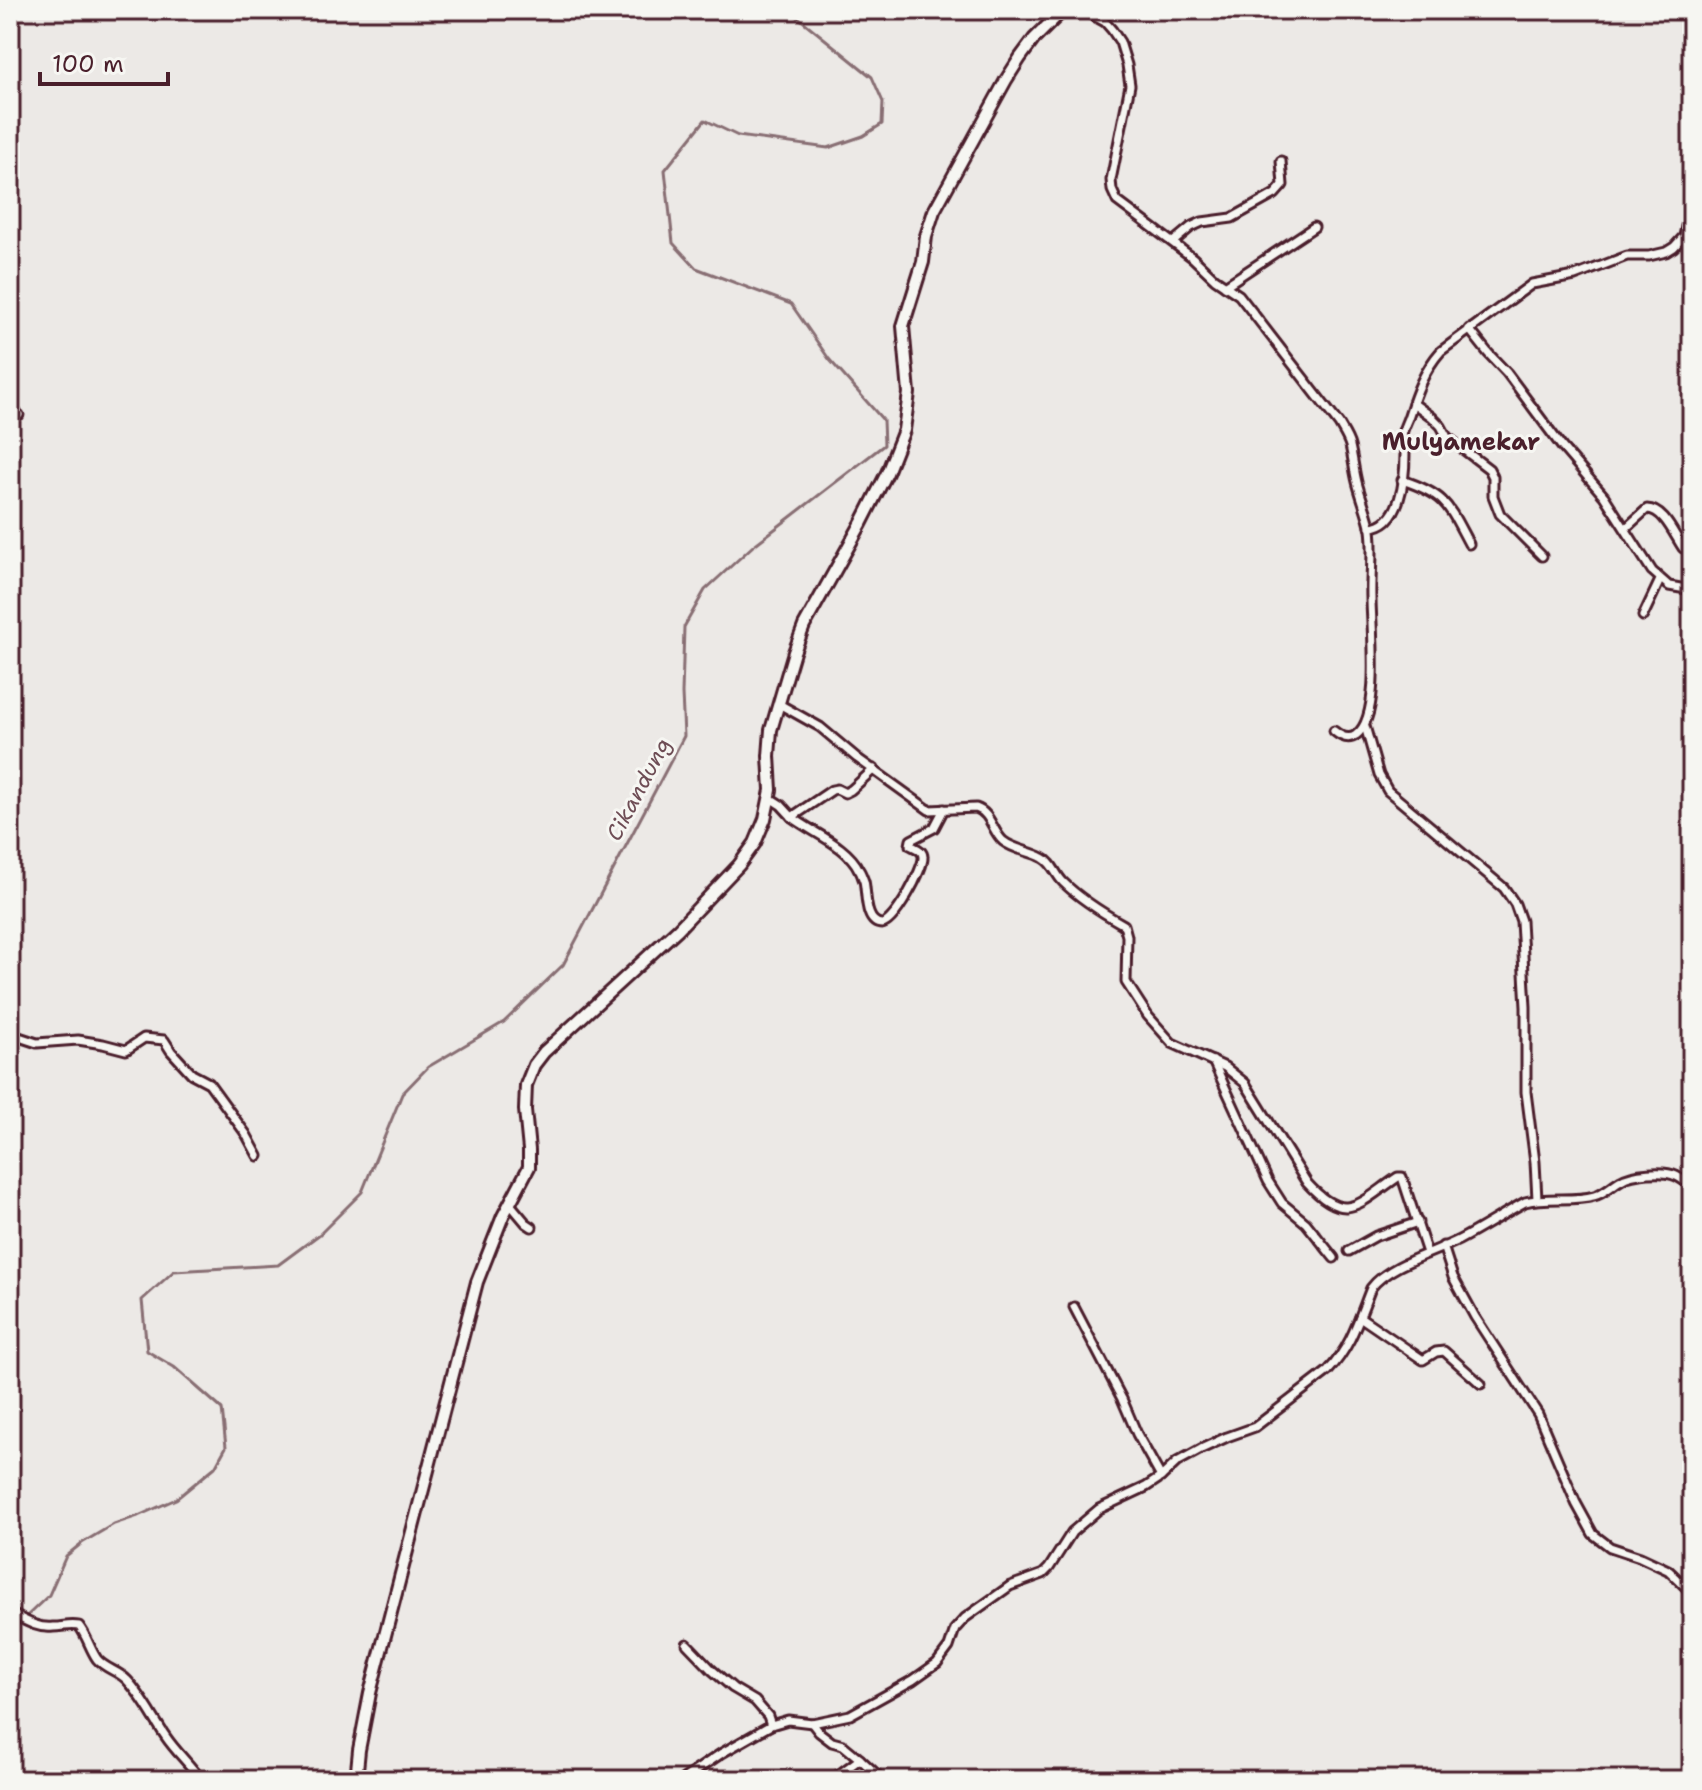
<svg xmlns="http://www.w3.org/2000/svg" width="1702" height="1790" font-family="'Shantell Sans',sans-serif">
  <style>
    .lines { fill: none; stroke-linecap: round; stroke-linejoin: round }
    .stream { stroke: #886e73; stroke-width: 3 }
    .street-casing { stroke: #4a1f2b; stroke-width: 13 }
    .secondary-casing { stroke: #4a1f2b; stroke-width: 16 }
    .street { stroke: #f6f6f2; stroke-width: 7 }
    .secondary { stroke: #f6f6f2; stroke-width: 10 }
    .labels { text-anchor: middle; stroke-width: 6; stroke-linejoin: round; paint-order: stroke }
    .water-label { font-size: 22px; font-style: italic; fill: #6e4d55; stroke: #f6f6f2 }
    .quarter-label { font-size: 24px; font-weight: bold; fill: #4a1f2b; stroke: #f6f6f2 }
  </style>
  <rect width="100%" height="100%" fill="#ece9e6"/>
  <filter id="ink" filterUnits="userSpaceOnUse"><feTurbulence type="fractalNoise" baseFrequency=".0125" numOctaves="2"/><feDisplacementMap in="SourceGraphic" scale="16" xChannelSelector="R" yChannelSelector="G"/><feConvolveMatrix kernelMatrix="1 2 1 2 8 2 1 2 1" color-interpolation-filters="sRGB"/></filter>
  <g filter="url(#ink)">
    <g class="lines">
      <polyline class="stream" points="10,1632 49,1595 66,1556 82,1543 114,1524 138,1516 176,1499 215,1467 226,1447 222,1409 174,1367 147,1351 142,1300 174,1271 278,1265 320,1234 362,1192 402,1094 428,1067 504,1022 563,965 684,736 682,694 684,627 705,590 753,546 884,445 883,420 829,359 791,304 696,268 673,243 665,170 705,120 738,136 828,148 863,136 882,124 883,102 872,77 789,10"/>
      <defs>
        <g id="street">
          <path d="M1083 10 1105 22 1112 30 1120 42 1127 65 1130 85 1111 180 1112 190 1117 201 1193 258 1215 279 1239 295 1339 424C1343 431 1348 438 1350 446 1353 458 1354 470 1357 482 1361 498 1368 514 1371 530 1374 551 1370 575 1371 598 1371 628 1382 717 1356 735 1348 741 1340 736 1334 731"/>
          <polyline points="1173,242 1191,227 1202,222 1232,218 1275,194 1283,185 1281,161"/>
          <polyline points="1225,286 1314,227"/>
          <polyline points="1469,329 1488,353 1507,373 1562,447 1604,496 1652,571 1669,586 1692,590"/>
          <polyline points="1413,403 1432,417 1441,426 1447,437 1489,469 1493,477 1493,496 1500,514 1542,556"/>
          <polyline points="10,411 19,415"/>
          <path d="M1402 480C1447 495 1448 505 1469 544"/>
          <path d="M1370 527C1401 526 1405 478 1405 454 1405 448 1401 442 1402 436 1402 431 1406 423 1408 418 1416 393 1424 370 1441 351L1532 284 1575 276 1627 256H1649L1666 252 1674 247 1684 236 1692 198"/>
          <path d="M1626 528 1647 509C1664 509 1674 535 1683 548"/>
          <polyline points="1643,616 1660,580"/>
          <path d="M779 704 820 727 857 758 929 810 976 808C991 813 992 831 1003 841 1014 850 1031 851 1043 858 1053 863 1055 874 1063 882 1080 899 1103 913 1124 925L1127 936 1126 982 1148 1016 1172 1043 1225 1067 1245 1083 1307 1183C1346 1226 1359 1203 1398 1177H1402L1427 1253"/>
          <polyline points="1365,726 1379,775 1388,791 1504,888 1515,904 1521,921 1526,1007 1526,1092 1535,1162 1537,1199"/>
          <polyline points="770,798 781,805 792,817 832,790 837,789 845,793 851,790 874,769"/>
          <path d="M792 817C813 833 848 846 859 870 861 872 863 879 864 881 867 892 864 924 882 924 894 924 924 868 923 857 923 850 916 848 910 845L911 840 934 828 944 809"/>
          <polyline points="10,1034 37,1043 78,1040 103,1044 126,1050 144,1038 164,1040 171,1051 192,1074 209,1083 246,1134 258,1156"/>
          <polyline points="1213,1061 1268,1181 1282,1203 1306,1223 1334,1258"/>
          <polyline points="510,1204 526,1223 532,1227"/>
          <polyline points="1443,1246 1453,1277 1475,1317 1538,1414 1576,1503 1593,1534 1610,1547 1640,1557 1668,1570 1692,1593"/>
          <polyline points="1349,1251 1376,1236 1418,1222"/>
          <polyline points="1074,1307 1122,1399 1137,1434 1161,1477"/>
          <polyline points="1360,1317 1423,1360 1436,1352 1444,1351 1481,1384"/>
          <path d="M10 1613C24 1620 38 1629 53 1627 63 1627 70 1624 79 1626 87 1636 90 1649 97 1659 105 1669 119 1671 127 1680 143 1697 153 1718 166 1737 176 1752 190 1764 201 1780"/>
          <polyline points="687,1644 712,1670 733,1688 755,1701 768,1716 771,1725"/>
          <polyline points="812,1723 819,1732 832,1742 843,1745 860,1759 834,1778"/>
          <polyline points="860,1759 883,1780"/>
          <path d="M682 1780 722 1753 771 1725 788 1720 812 1723 850 1715 913 1680 937 1663 949 1647 955 1629 965 1618 1010 1586 1043 1574 1049 1568 1072 1532 1099 1509 1146 1487 1161 1477 1177 1462 1201 1449 1227 1437 1255 1427 1328 1371C1351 1347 1359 1318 1371 1288 1388 1265 1433 1253 1459 1240 1482 1228 1503 1214 1525 1202 1548 1196 1573 1202 1594 1196 1605 1193 1612 1185 1621 1180 1632 1173 1664 1170 1676 1176 1681 1178 1687 1183 1692 1186"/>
        </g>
        <polyline id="secondary" points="356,1780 359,1750 370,1693 477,1282 503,1216 529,1167 529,1150 525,1110 526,1085 534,1065 544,1052 678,929 739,865 755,843 765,819 771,790 769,756 771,730 794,652 804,626 861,524 887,473 904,430 909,393 903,326 923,262 926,236 934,211 1006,80 1020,58 1034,39 1063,10"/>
      </defs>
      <use href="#street" class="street-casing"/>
      <use href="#secondary" class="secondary-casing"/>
      <use href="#street" class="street"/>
      <use href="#secondary" class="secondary"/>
    </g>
  </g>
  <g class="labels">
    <g class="water-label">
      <text transform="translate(638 789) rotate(-62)" y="8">Cikandung</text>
    </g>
    <g class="quarter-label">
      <text x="1461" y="450">Mulyamekar</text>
    </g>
  </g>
  <rect width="1702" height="1790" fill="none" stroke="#f6f6f2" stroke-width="40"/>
  <rect x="20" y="20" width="1662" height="1750" fill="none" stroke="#4a1f2b" stroke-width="3" filter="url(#ink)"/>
  <path d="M40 72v12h128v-12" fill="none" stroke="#4a1f2b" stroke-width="4"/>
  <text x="52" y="72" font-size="24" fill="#4a1f2b" stroke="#f6f6f2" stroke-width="6" paint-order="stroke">100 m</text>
</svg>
